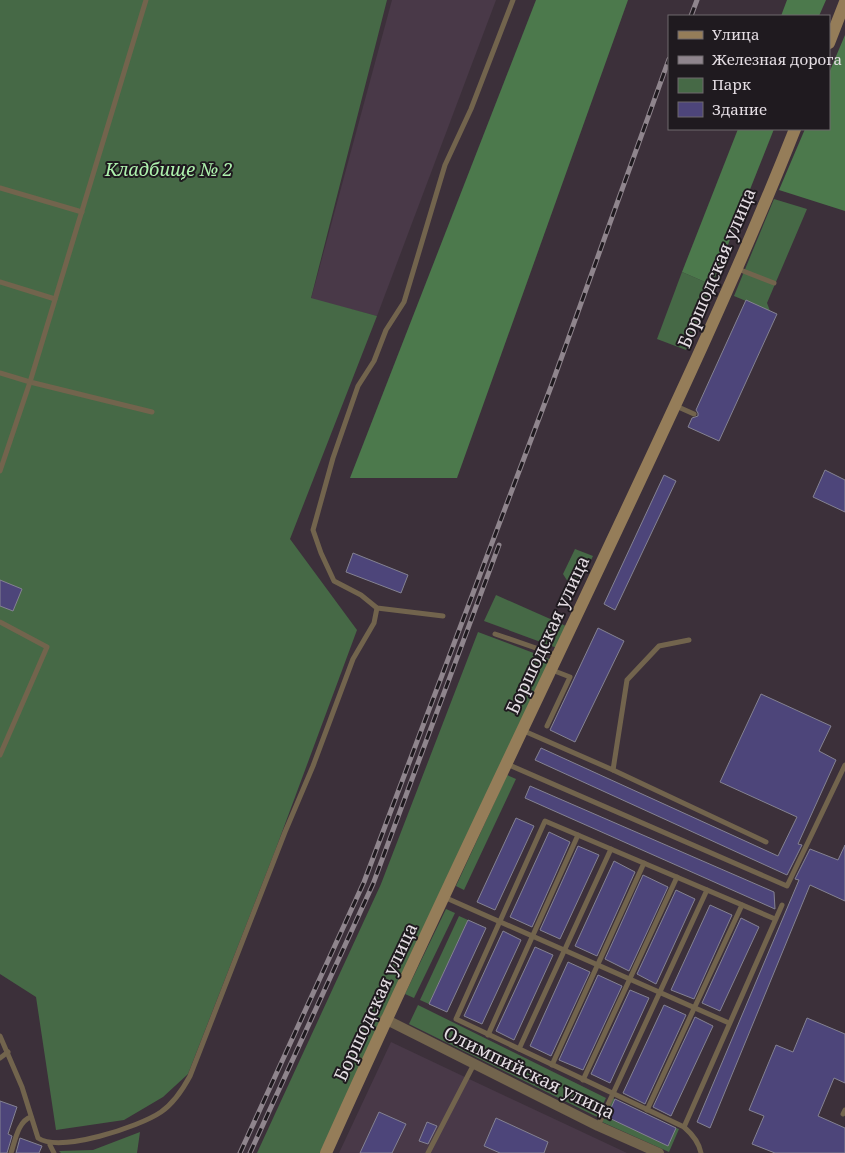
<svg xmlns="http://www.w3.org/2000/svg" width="845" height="1153" font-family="'Noto Serif',serif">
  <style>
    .built { fill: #493948 }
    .green { fill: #466946 }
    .forest { fill: #4c794c }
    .building { fill: #4d457a; stroke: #848292 }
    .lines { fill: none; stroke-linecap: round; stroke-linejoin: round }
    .lane { stroke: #72644d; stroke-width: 5 }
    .street { stroke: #72644d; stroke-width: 10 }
    .secondary { stroke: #957d59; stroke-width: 12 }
    .rail-casing { stroke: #8f858d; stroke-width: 5 }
    .rail { stroke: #1f1a1f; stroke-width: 3; stroke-dasharray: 9; stroke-linecap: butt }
    .labels { text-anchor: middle; stroke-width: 4; stroke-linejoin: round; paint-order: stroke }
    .park-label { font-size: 18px; font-style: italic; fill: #aef2ae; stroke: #1f1a1f }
    .street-label { font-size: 18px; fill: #e4dde3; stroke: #1f1a1f }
  </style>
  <rect width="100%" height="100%" fill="#3c303a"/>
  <g class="built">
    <polygon points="392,0 496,0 377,316 311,299"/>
    <polygon points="391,1042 467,1078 627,1153 339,1153"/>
  </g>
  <g class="green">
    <polygon points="0,0 387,0 311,298 377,316 290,539 357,630 275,851 188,1074 163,1097 124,1120 56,1130 36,997 0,974"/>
    <polygon points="774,199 807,209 767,303 770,311 734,296"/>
    <polygon points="682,272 712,285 686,350 657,339"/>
    <polygon points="575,549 593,556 575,593 563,574"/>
    <polygon points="496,595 566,626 557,648 484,621"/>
    <polygon points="478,632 552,660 320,1153 257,1153 381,884"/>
    <polygon points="507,775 516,779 464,890 456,886"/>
    <polygon points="446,909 455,913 414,998 405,994"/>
    <polygon points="459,916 468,920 429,1004 420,1000"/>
    <polygon points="418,1005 606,1098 597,1117 409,1024"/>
    <polygon points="613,1098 615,1099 607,1117 668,1145 676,1128 679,1129 669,1152 602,1122"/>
    <polygon points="140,1132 137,1153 61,1153 59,1151 93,1150"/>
  </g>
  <g class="forest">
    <polygon points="536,0 628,0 457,478 350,478"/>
    <polygon points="787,0 826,0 819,16 781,16"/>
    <polygon points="845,35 845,211 779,190 805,129 829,129 829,73"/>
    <polygon points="738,129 774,129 712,285 682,272"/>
  </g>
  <g class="building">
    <polygon points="746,300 777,314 719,441 688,427 692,418 698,416 698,413 696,410"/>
    <polygon points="825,470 845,480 845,512 813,497"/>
    <polygon points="664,475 676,481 615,610 604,604"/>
    <polygon points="353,553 408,575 401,593 346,572"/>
    <polygon points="0,580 22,589 13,611 0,606"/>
    <polygon points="598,628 624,641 575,742 550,730"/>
    <polygon points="761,694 831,726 819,751 836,760 798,844 802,845 787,875 535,760 541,748 778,856 797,817 720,782"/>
    <polygon points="530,786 774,892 775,909 525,798"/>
    <polygon points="516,818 534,826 495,910 477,902"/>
    <polygon points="549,832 570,842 532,927 510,917"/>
    <polygon points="845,845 845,901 810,885 710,1128 697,1122 799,880 795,879 810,849 838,860"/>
    <polygon points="578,846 599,855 560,939 540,930"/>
    <polygon points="614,861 635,872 597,956 575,946"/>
    <polygon points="643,875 668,887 629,971 605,959"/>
    <polygon points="676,890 695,899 656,984 637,974"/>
    <polygon points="710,905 732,915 694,999 671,990"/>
    <polygon points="741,918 759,927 720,1011 702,1003"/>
    <polygon points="468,920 486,928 447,1012 429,1004"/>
    <polygon points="503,931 521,940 482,1024 464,1016"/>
    <polygon points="535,947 553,955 514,1040 496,1031"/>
    <polygon points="568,962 590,972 551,1056 530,1046"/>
    <polygon points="598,975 622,986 583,1070 559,1060"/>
    <polygon points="630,990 649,998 610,1083 591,1074"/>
    <polygon points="664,1005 686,1015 645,1104 623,1093"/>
    <polygon points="695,1017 713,1026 671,1116 653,1107"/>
    <polygon points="807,1018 845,1034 845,1083 834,1078 818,1116 845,1128 845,1153 775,1153 752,1144 764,1116 749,1110 776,1045 793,1052"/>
    <polygon points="615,1099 676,1128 668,1146 607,1117"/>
    <polygon points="0,1101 17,1107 8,1134 12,1136 7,1153 0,1153"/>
    <polygon points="379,1112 406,1124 392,1153 360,1153"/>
    <polygon points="496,1118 548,1142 544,1153 500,1153 484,1146"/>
    <polygon points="427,1122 437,1126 428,1144 419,1141"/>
    <polygon points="20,1138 42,1146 39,1153 16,1153"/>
  </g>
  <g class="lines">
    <g class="lane">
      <polyline points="0,188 82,212"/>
      <polyline points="738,269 774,283"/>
      <polyline points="0,282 55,299"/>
      <polyline points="0,373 30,382 152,412"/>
      <polyline points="676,406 694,414"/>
      <polyline points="0,471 30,382 146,0"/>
      <polyline points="443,616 377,608 361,595 334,581 321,553 313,530 333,458 358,386 374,361 386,330 404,302 445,165 471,109 513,0"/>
      <polyline points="0,622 47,647 0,755"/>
      <polyline points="495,634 556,655"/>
      <polyline points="547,726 570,677 552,670"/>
      <polyline points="524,731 613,770 766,842"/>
      <polyline points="507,764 787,886 845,765"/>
      <polyline points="613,770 627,680 659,646 689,640"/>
      <polyline points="444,897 729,1023"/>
      <polyline points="488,1035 578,835"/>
      <path d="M0 1036 22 1087 38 1138C60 1153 139 1127 161 1112 174 1103 183 1089 190 1076L285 832 313 766 353 659 374 623 377 608"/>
      <polyline points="519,1049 611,849"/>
      <polyline points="0,1058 8,1052"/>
      <polyline points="552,1065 644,863"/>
      <polyline points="583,1080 677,877"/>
      <polyline points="647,1110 742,905"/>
      <polyline points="843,1114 845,1110"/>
      <polyline points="598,1126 707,890"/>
      <polyline points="684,1127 456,1019 545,821 775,919"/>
      <polyline points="50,1145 54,1153"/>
      <path d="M11 1153C15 1141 18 1121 31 1117"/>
      <polyline points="428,1153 474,1064"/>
      <path d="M701 1153C699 1142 692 1134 684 1127L782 905"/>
    </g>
    <polyline class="street" points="385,1019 598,1126 659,1153"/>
    <g class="secondary">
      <polyline points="829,43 845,2"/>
      <path d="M326 1153C416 951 512 753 606 553 672 413 738 273 795 129"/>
    </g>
    <defs>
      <g id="rail">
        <polyline points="691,16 697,0"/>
        <polyline points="240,1153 364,882 552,384 669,59"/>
        <polyline points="250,1153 373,884 499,545"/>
      </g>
    </defs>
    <use href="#rail" class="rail-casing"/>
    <use href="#rail" class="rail"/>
  </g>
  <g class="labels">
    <g class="park-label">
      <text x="169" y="176">Кладбище № 2</text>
    </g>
    <g class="street-label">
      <text transform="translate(717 268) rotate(-67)" y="6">Боршодская улица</text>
      <text transform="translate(548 635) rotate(-65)" y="6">Боршодская улица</text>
      <text transform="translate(376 1002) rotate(-65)" y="6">Боршодская улица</text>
      <text transform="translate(529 1073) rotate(26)" y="6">Олимпийская улица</text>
    </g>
  </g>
  <rect x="668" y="15" width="162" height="115" fill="#1f1a1f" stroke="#6e686d"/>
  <rect x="678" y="31" width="25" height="8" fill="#957d59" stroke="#6e686d"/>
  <text x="712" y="40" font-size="15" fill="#e4dde3">Улица</text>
  <rect x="678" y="56" width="25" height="8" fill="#8f858d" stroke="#6e686d"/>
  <text x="712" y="65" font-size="15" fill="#e4dde3">Железная дорога</text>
  <rect x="678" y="78" width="25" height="15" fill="#466946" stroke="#6e686d"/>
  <text x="712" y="90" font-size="15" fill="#e4dde3">Парк</text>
  <rect x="678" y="102" width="25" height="15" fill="#4d457a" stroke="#6e686d"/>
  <text x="712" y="115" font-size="15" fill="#e4dde3">Здание</text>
</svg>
